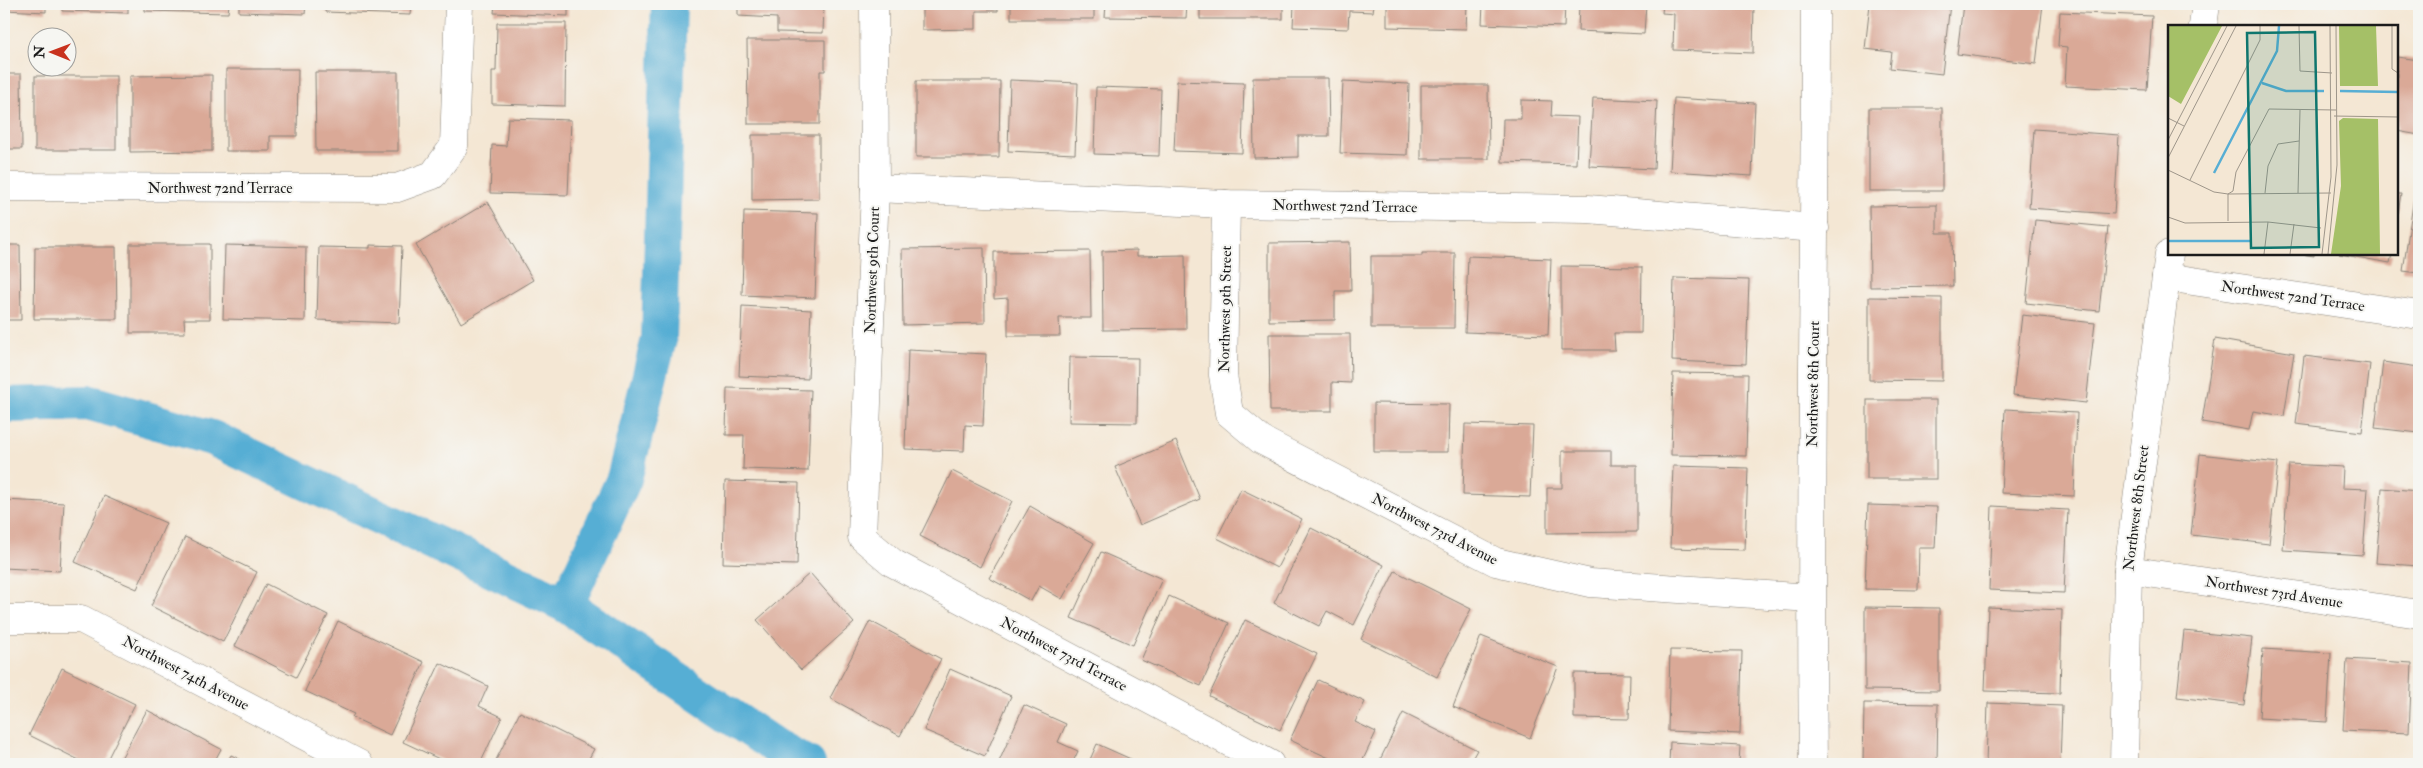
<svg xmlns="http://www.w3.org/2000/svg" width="2423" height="768" font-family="'IM FELL Double Pica',serif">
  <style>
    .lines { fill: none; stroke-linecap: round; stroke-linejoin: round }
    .canal { stroke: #57aed4; stroke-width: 36 }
    .building { fill: #daa997 }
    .minor-casing { stroke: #888278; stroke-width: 29 }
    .minor { stroke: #fff; stroke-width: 28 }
    .labels { text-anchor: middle; stroke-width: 4; stroke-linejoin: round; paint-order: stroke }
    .street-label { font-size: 15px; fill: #1c1c1c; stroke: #f6f6f2 }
    .inset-river { fill: none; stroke: #57aed4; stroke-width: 2.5 }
    .inset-road { fill: none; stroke: #9e968a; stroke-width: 1 }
    .view { fill: #0f766e; fill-opacity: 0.15; stroke: #0f766e; stroke-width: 2.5 }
    .inset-edge { fill: none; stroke: #1c1c1c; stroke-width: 2.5 }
  </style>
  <rect width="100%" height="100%" fill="#f6f6f2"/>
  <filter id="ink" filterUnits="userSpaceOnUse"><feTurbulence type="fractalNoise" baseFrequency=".02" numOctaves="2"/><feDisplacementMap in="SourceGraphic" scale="10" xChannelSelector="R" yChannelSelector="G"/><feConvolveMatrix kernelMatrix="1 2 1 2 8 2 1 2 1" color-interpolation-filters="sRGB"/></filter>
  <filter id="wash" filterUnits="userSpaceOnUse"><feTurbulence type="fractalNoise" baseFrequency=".0096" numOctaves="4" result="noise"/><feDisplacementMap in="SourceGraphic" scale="20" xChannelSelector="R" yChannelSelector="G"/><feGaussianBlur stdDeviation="1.12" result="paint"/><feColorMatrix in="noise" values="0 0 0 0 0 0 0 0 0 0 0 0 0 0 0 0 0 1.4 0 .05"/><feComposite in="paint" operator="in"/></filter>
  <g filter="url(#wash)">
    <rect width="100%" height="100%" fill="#f4e7d4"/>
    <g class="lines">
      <g class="canal">
        <polyline points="4,405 91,403 212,438 566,605 776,747 808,764"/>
        <polyline points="566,605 624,479 659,339 669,4"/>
      </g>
    </g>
    <g id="blocks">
      <g class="building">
        <polygon points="4,4 46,4 46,12 4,10"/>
        <polygon points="62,4 128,4 128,13 62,11"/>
        <polygon points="145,4 229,4 228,13 145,11"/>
        <polygon points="239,4 306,4 305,14 239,12"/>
        <polygon points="326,4 411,4 410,15 325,12"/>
        <polygon points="495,4 568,4 568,16 494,13"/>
        <polygon points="738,4 824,4 823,33 777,32 777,18 738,16"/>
        <polygon points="922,4 998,4 998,11 976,11 976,29 922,30"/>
        <rect x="1011" y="4" width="83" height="15"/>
        <polygon points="1106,4 1187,4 1186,18 1105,17"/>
        <rect x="1200" y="4" width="83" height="15"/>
        <polygon points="1294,4 1374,4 1373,12 1349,11 1348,29 1293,27"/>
        <polygon points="1387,4 1467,4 1466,29 1387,27"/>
        <polygon points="1483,4 1565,4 1564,27 1482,24"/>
        <polygon points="1579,4 1646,4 1644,34 1578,31"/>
        <polygon points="1663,4 1754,4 1753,53 1673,50 1674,14 1662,13"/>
        <polygon points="1870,4 1950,4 1942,74 1890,68 1892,52 1865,49"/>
        <polygon points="1963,4 2043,4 2036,64 1957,54"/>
        <polygon points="2060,12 2152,16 2147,90 2065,86 2067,47 2058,46"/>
        <polygon points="497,23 566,23 565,106 492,104 492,71 496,71"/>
        <polygon points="747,40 825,40 825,71 820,71 820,124 748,124"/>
        <polygon points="2397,57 2419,60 2419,135 2397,131"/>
        <polygon points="226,69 298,69 297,136 270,136 270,151 226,151"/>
        <polygon points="315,72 398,72 398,151 316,151"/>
        <polygon points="4,74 21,74 22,149 4,149"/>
        <polygon points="212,75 212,151 130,152 130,76"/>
        <rect x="35" y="76" width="81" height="74"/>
        <polygon points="1253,78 1328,78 1329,136 1298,136 1298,157 1254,158"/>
        <polygon points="1010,80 1078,83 1075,154 1008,151"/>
        <polygon points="916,81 1000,81 999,157 916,157"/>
        <polygon points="1177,81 1244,83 1242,153 1174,151"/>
        <polygon points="1343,81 1409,84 1407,155 1340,153"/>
        <polygon points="1421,85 1488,85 1489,159 1421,159"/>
        <polygon points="1096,87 1161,89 1159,156 1094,154"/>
        <polygon points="1593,98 1657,101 1654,169 1589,166"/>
        <polygon points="1674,98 1755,103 1752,176 1670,171"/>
        <polygon points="1521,100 1552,101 1551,116 1578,117 1576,164 1502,162 1503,119 1521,119"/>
        <rect x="1869" y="108" width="73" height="83"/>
        <polygon points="508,118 571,120 568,195 490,193 492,145 506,146"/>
        <polygon points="2034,129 2119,135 2114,214 2029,208"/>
        <polygon points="752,135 819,135 819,199 752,200"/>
        <polygon points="2397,194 2401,194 2398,213 2397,213"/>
        <polygon points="2414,197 2419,197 2419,273 2403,271"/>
        <polygon points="488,202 533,280 461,323 416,245"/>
        <polygon points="1937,205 1937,233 1952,233 1953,286 1870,287 1869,206"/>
        <polygon points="744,211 818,213 815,298 742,295"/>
        <polygon points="2035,220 2108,227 2099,311 2026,303"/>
        <polygon points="1350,242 1351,291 1335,291 1335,320 1269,321 1269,243"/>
        <polygon points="130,244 210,244 210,319 184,319 185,333 130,333"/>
        <polygon points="4,245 20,245 21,320 4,320"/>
        <polygon points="225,245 306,247 305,321 223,319"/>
        <polygon points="370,245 402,246 399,323 317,320 319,247 370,248"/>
        <polygon points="35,247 116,247 117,319 34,319"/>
        <polygon points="984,248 985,323 903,325 902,249"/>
        <polygon points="1137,250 1137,256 1185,255 1186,329 1103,330 1102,251"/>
        <polygon points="1090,251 1091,318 1059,318 1060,336 1008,336 1008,298 994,299 994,252"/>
        <polygon points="1422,253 1455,253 1454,328 1371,328 1371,256 1422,256"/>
        <polygon points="2301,254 2314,254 2314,256"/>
        <polygon points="2339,254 2392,254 2390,263"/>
        <polygon points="1468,256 1551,259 1548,335 1465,332"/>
        <polygon points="1561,266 1642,267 1641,333 1614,333 1615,350 1561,350"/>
        <polygon points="1674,278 1749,280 1746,364 1672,361"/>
        <polygon points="1869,297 1942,298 1942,381 1869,380"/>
        <polygon points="742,306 811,310 808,379 739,376"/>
        <polygon points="2022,315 2095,323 2086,403 2013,395"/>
        <polygon points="1269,334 1350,334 1351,383 1332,382 1332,411 1270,411"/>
        <polygon points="2215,339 2294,353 2284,416 2253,411 2249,430 2202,422"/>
        <polygon points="908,350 986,354 983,426 965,425 964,451 905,449"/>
        <polygon points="2304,356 2370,364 2362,432 2296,424"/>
        <polygon points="1070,357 1138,358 1137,423 1069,422"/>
        <polygon points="2383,362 2419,367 2419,433 2375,428"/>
        <polygon points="1673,373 1748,374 1746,456 1671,455"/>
        <polygon points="727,388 811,390 808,471 743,469 744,435 726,435"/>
        <rect x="1867" y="400" width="69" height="79"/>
        <polygon points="1374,403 1449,404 1448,452 1374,452"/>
        <polygon points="2005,409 2077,413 2074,496 2001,493"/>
        <polygon points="1465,424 1533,426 1530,497 1463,495"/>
        <polygon points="1176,441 1200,499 1140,525 1115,467"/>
        <polygon points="1562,451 1611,451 1611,465 1637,465 1637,532 1547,533 1547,488 1562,488"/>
        <polygon points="2200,454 2278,463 2269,544 2191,535"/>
        <polygon points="2289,464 2343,467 2342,488 2368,489 2363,555 2283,550"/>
        <polygon points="1673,466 1748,468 1745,550 1670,548"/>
        <polygon points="952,471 1012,501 980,567 920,536"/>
        <polygon points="725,481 799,483 797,565 723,563"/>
        <polygon points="2382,488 2419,491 2419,566 2376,563"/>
        <polygon points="1241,489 1302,519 1277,568 1217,538"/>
        <polygon points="104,496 166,523 137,589 75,562"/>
        <polygon points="4,500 64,503 60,571 4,568"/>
        <polygon points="1868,505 1937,507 1935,548 1919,548 1918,590 1865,589"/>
        <polygon points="1030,506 1094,543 1062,599 1039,586 1031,601 989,578"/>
        <polygon points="1992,506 2068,510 2064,593 1989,590"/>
        <polygon points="1311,528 1384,565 1354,625 1327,611 1319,626 1274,603"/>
        <polygon points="185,537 257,572 223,642 151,606"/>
        <polygon points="1101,552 1162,579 1133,645 1071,618"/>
        <polygon points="1395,571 1471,609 1437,677 1361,639"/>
        <polygon points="810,573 854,623 801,670 757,620"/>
        <polygon points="266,584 328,615 296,677 235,646"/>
        <polygon points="1169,596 1229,623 1201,686 1141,660"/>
        <polygon points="1865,607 1939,608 1939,691 1865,690"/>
        <polygon points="1988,607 2062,610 2060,693 1985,691"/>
        <polygon points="1245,620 1317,654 1280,730 1209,696"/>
        <polygon points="338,621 424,662 390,735 352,717 354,714 305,691"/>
        <polygon points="870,621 941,659 900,736 830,698"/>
        <polygon points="2184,631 2252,638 2244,705 2177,697"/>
        <polygon points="1481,636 1558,667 1530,738 1453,707"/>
        <polygon points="2263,649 2331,653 2327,722 2259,718"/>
        <polygon points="1670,650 1742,651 1740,734 1668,731"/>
        <polygon points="2347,659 2412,663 2409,733 2343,730"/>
        <polygon points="440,663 488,686 479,706 502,717 480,764 450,764 403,742"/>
        <polygon points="62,668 135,704 105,764 87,764 29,735"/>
        <polygon points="950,669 1011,696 985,756 924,730"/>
        <polygon points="1574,673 1630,674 1629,719 1574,718"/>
        <polygon points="1318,680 1365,702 1355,722 1376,732 1361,764 1342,764 1290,740"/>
        <polygon points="1864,703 1938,704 1937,764 1863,764"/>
        <polygon points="1988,703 2062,706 2060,764 1986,764"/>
        <polygon points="1024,705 1066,724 1058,742 1078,751 1072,764 998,764"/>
        <polygon points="147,710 221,749 213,764 118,764"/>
        <polygon points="520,712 594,749 586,764 494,764"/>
        <polygon points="1403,713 1477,750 1469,764 1378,764"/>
        <polygon points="1670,742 1740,746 1739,764 1669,764"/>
        <polygon points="1097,744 1142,764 1088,764"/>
        <polygon points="231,755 250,764 226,764"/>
        <polygon points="603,758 615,764 600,764"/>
        <polygon points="1491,759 1500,764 1488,764"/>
        <polygon points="2197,761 2232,763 2232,764 2197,764"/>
      </g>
    </g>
  </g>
  <g filter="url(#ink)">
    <use href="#blocks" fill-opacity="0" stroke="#888278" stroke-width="1"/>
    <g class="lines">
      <defs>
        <g id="minor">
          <polyline points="874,4 875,188 862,537 893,563 1270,764"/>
          <polyline points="2203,26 2206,4"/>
          <polyline points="4,187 397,188 433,175 454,146 459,4"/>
          <polyline points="875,188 1226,204 1588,209 1815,228"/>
          <polyline points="1226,204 1223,375 1229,413 1261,440 1496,562 1590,583 1811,598"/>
          <polyline points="2166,277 2419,315"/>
          <polyline points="2128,570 2419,614"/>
          <polyline points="4,619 81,619 359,764"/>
          <path d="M1813 764C1810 511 1815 257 1815 4"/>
          <polyline points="2124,764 2128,570 2169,254"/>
        </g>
      </defs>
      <use href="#minor" class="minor-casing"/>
      <use href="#minor" class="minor"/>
    </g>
  </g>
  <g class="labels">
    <g class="street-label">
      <text x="220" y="193">Northwest 72nd Terrace</text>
      <text transform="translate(1345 206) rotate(1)" y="5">Northwest 72nd Terrace</text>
      <text transform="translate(872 270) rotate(-88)" y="5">Northwest 9th Court</text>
      <text transform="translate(2293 296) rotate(8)" y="5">Northwest 72nd Terrace</text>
      <text transform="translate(1225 309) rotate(-89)" y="5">Northwest 9th Street</text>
      <text transform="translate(1813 384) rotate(-89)" y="5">Northwest 8th Court</text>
      <text transform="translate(2136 508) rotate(-83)" y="5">Northwest 8th Street</text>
      <text transform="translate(1435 529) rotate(27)" y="5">Northwest 73rd Avenue</text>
      <text transform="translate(2274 592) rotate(9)" y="5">Northwest 73rd Avenue</text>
      <text transform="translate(1064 654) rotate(28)" y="5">Northwest 73rd Terrace</text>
      <text transform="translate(186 673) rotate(28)" y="5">Northwest 74th Avenue</text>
    </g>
  </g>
  <g transform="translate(2168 25)">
    <rect width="230" height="230" fill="#f4e7d4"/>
    <path d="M0 1H54L13 79 0 71ZM171 1H208L210 61H172ZM175 93 210 94 212 229H163L173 161 171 96Z" fill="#a5c067"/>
    <path class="inset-river" d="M94 58 118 66H156M172 66 230 67M46 148 109 26 111 1M0 216H82"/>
    <path class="inset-road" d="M131 1 132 46 164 48M224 1V44L230 48M166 91 230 92M0 93 16 101M0 115 59 1M0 133 68 1M0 145 46 167 60 169 163 168M22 155 92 15V1M97 168 100 141 110 119 131 116M130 168 132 85M0 192 17 198 100 197 153 203M60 196V169L65 166 68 147 101 84 168 85M96 229 100 197M122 229 126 199M154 229 163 152 162 1M160 229 169 140 168 1"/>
    <path class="view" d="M147 7 151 222 83 223 79 8Z"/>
    <rect width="230" height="230" class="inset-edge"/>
  </g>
  <rect width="2423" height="768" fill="none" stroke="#f6f6f2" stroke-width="20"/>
  <g transform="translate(52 52) rotate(271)"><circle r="24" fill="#f6f6f2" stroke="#9f9f9c"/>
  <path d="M0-4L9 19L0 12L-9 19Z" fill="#c8321e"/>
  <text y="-8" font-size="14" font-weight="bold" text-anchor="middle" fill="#1c1c1c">N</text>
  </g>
</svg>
